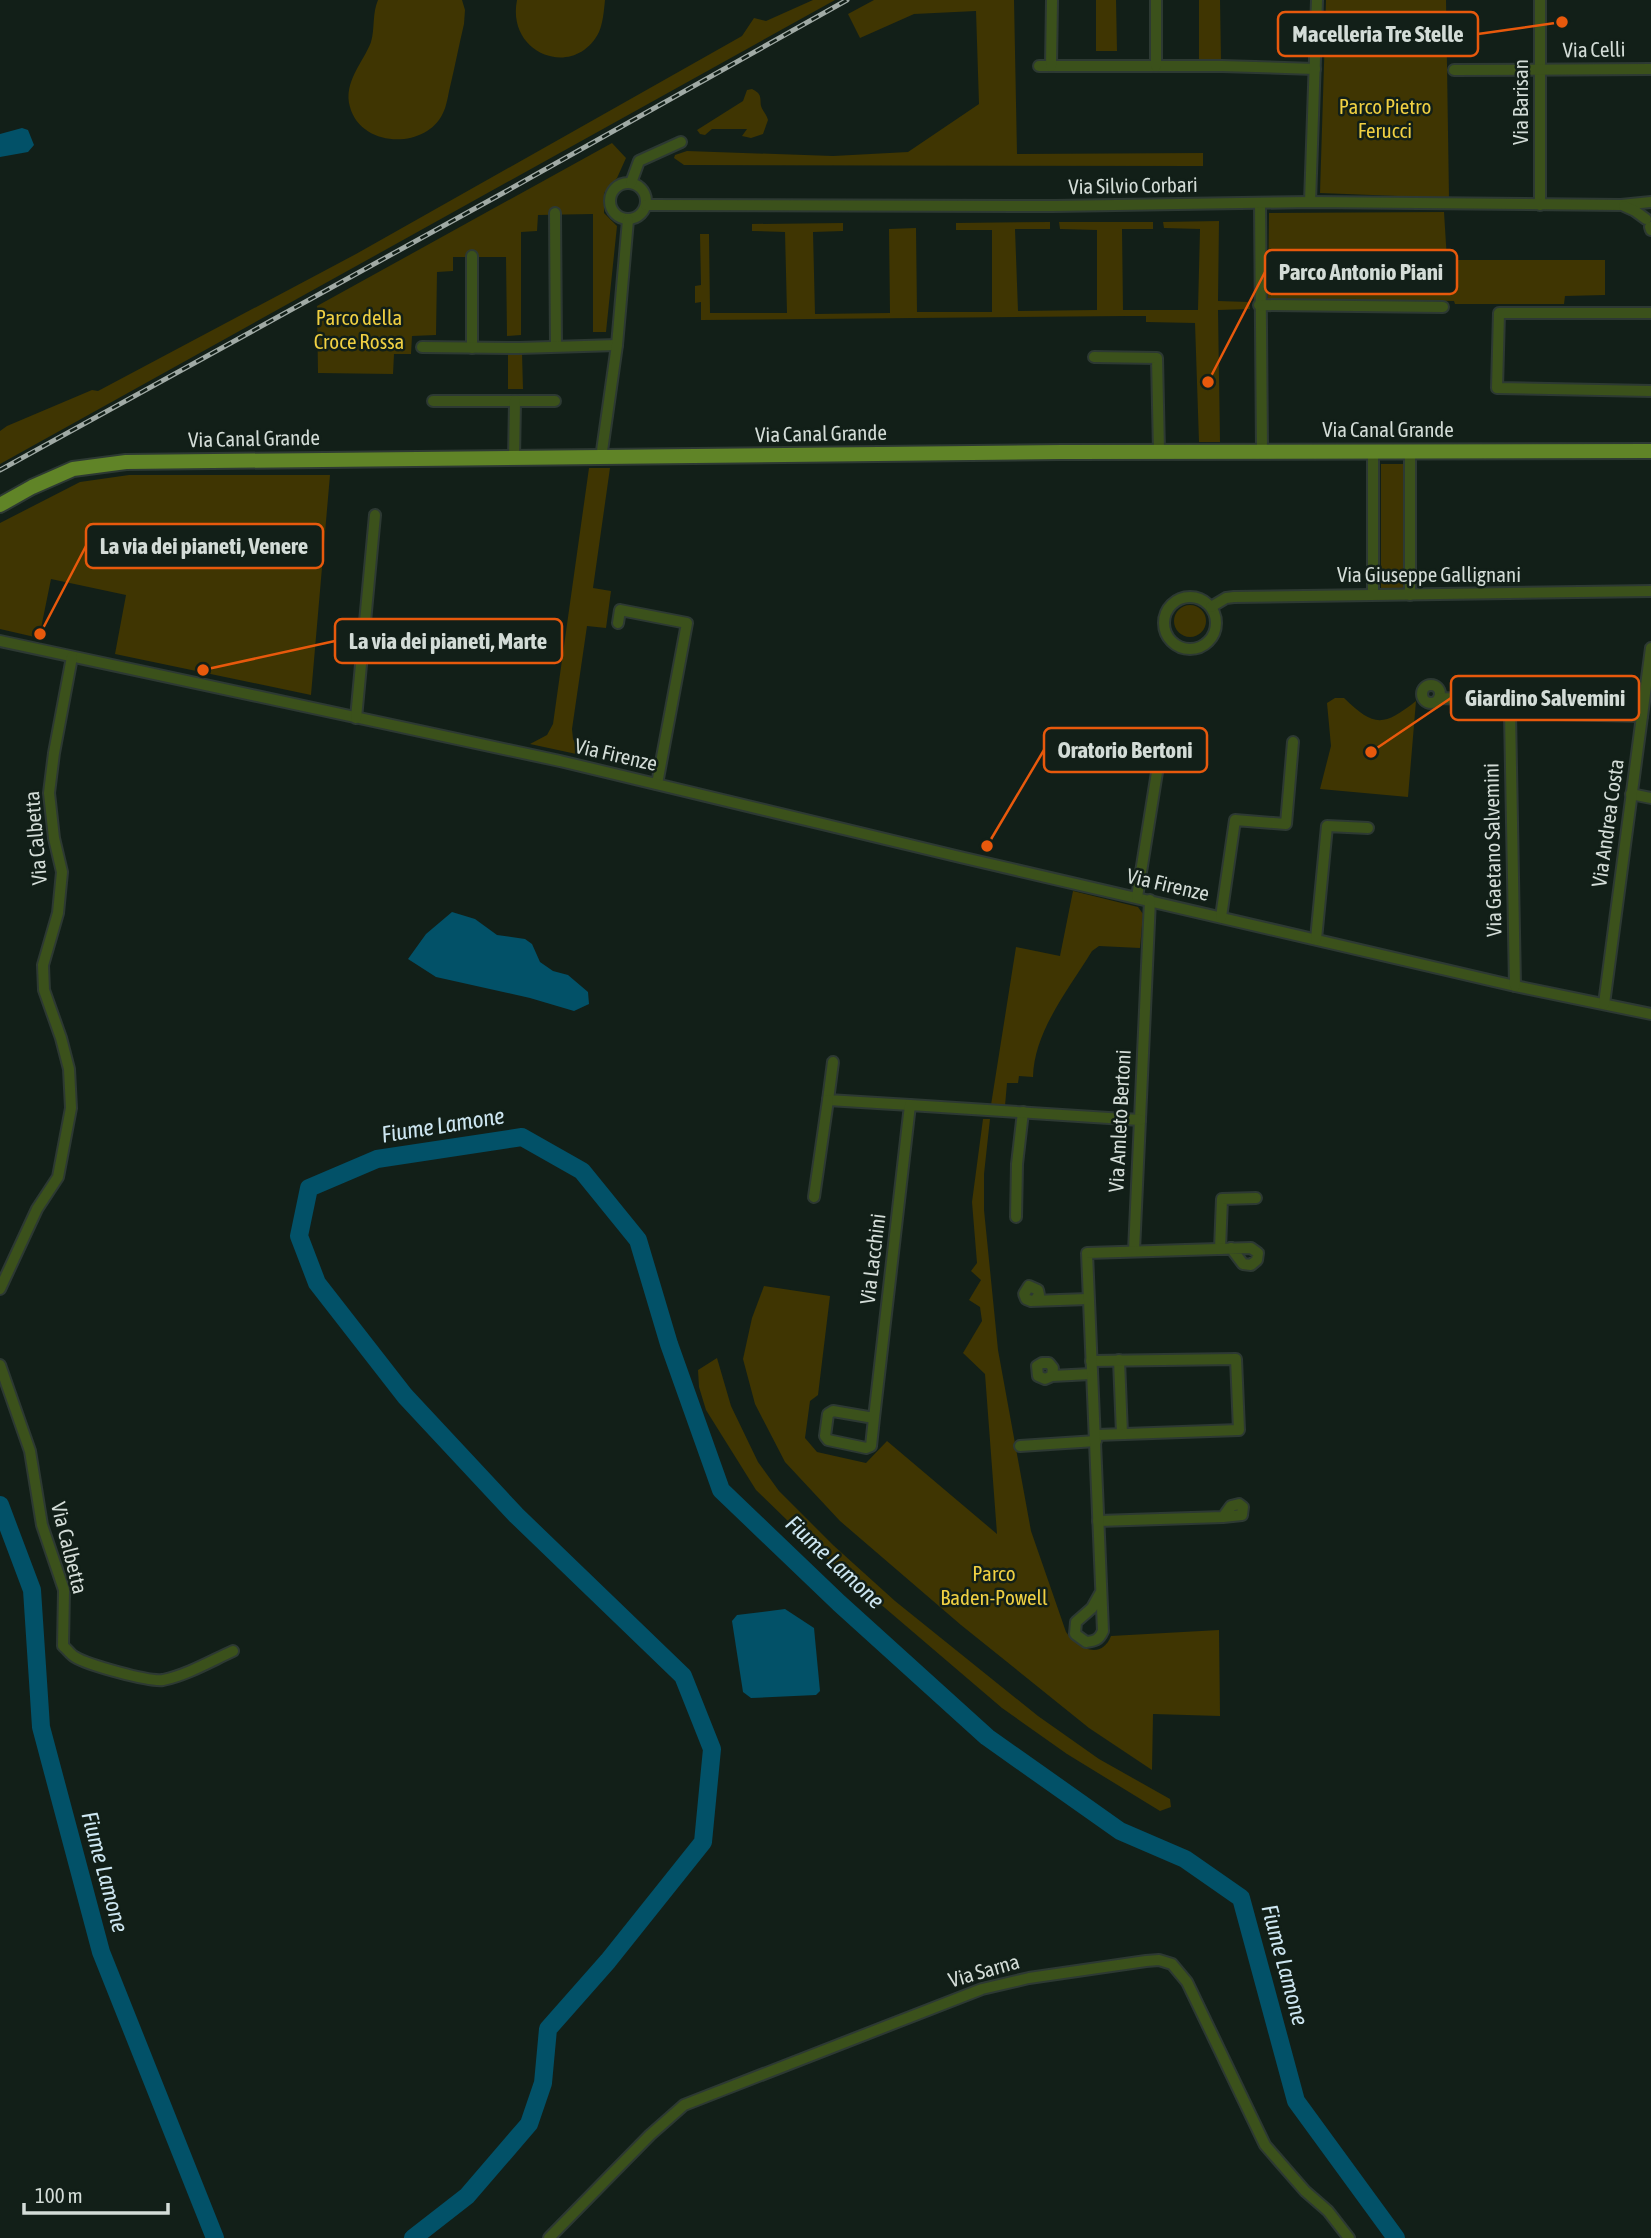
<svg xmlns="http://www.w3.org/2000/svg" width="1651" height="2238" font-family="'Asap Condensed',sans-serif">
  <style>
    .green { fill: #3f3502 }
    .water { fill: #025168 }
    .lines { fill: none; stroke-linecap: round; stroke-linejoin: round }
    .river { stroke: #025168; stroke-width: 18 }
    .minor-casing { stroke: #2d3933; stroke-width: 14 }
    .major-casing { stroke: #2d3933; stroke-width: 18 }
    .minor { stroke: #3b511b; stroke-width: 10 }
    .major { stroke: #608427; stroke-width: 14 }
    .rail-casing { stroke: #a0aaa5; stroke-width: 5 }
    .rail { stroke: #121f18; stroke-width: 2.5; stroke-dasharray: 8; stroke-linecap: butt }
    .labels { text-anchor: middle; stroke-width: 5; stroke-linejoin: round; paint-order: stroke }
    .street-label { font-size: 21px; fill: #d3dcd7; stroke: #121f18 }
    .park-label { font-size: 21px; fill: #f0d042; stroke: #121f18 }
    .water-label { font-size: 23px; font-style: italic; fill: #cde6f1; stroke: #121f18 }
    .leader { fill: none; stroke: #e8590c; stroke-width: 2.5 }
    .callout-dot { fill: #e8590c; stroke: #121f18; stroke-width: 2.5 }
    .callout { fill: #121f18; stroke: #e8590c; stroke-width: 2.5 }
    .callout-label { font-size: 23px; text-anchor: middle; font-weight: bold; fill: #d3dcd7 }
  </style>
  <rect width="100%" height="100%" fill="#121f18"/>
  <g class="green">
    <path d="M378 0H462L465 10 464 24C459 45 455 66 450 87 448 95 447 105 443 113 426 150 361 148 350 107 343 82 363 63 371 42 375 28 372 14 378 0Z"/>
    <path d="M517 0H605C604 10 603 23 599 32 575 80 506 55 517 0Z"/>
    <polygon points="813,0 835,0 0,464 0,431 7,426 92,390 98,391 356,254 742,36 754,18 766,21"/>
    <polygon points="874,0 1014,0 1017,154 1203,153 1203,166 684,165 674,158 675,155 687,151 833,156 908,152 979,104 976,11 914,14 860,38 848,14"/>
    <polygon points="1096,0 1116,0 1117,51 1096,51"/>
    <polygon points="1199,0 1220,0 1221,60 1199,60"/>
    <polygon points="1326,0 1446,0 1449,198 1320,193"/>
    <path d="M752 89C762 94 760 97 761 106 762 110 767 115 768 120L763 134 751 138 742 136 747 129H712L705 135 700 134 697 130 743 101 747 90Z"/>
    <polygon points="612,143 626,158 617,178 604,193 604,213 617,226 606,332 593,332 593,214 538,215 537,231 521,232 521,335 507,336 506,257 453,257 453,271 437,272 436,335 412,336 411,354 394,354 393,374 318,373 317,306"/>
    <polygon points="1444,212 1447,260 1605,260 1605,295 1565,296 1564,304 1455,304 1454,301 1268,299 1269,213"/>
    <polygon points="1219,221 1218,301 1249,302 1250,309 1218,310 1220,442 1199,442 1195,323 1146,322 1146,316 1126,316 701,320 701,302 695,303 695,286 701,285 700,234 709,234 710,313 787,313 785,232 752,231 752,224 843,223 843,231 813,232 815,314 890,313 889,229 916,228 917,312 992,312 992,230 956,230 956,223 1050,222 1050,229 1015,229 1018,311 1097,310 1097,230 1060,229 1059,222 1153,222 1153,229 1122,229 1123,310 1198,310 1200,229 1164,228 1163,222"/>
    <polygon points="508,353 522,353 523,389 508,389"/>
    <rect x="1381" y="464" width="22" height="124"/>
    <polygon points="589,468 610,468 593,588 611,591 606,628 587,626 572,729 573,739 581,755 530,744 547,735 553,724"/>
    <polygon points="129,475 330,475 311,695 115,654 126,595 51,579 39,638 0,629 0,523 80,482"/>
    <circle cx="1190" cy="621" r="16"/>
    <path d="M1335 698H1344C1374 727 1383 727 1416 701L1408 797 1320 789 1331 746 1327 703Z"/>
    <path d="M1073 891 1138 907 1143 914 1140 948 1099 946 1092 951C1069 989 1034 1031 1033 1077L1019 1076 1018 1083H1007L1005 1106 991 1105 1016 947 1060 956Z"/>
    <path d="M983 1119H990L984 1174V1210L998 1350 1031 1531 1066 1632C1077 1648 1101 1661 1111 1636L1219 1630 1220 1716 1153 1714 1152 1770 1089 1728 961 1625 840 1521 785 1462 755 1404 743 1359 752 1318 764 1286 830 1296 818 1395 810 1401 805 1438 817 1452 866 1463 887 1441 997 1534 985 1374 963 1353 982 1321 980 1307 969 1300 981 1280 971 1271 977 1263 972 1202Z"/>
    <polygon points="717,1358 731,1406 758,1462 779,1491 833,1545 895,1601 1038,1716 1099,1759 1170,1799 1171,1807 1160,1811 1067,1754 1002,1708 823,1555 790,1523 756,1490 706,1410 699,1387 698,1370"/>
  </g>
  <g class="water">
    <polygon points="22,128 28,130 34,145 28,152 0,157 0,134"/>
    <polygon points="452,912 475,919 497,935 525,939 532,944 540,962 553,971 568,975 588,992 589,1004 574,1011 530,998 436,977 408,959 426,934"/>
    <polygon points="785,1609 814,1628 820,1691 816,1695 751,1698 743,1692 732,1621 737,1615"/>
  </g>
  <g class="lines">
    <g class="river">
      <polyline points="0,1505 32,1590 41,1727 101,1952 215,2238"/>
      <polyline points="413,2238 467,2196 529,2124 543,2083 548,2029 608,1961 703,1842 712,1749 683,1676 516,1515 405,1396 317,1283 299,1236 309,1188 377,1159 522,1137 582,1171 638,1240 669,1344 721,1490 839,1603 987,1737 1120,1831 1185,1859 1241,1898 1296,2101 1396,2238"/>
    </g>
    <defs>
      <g id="minor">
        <polyline points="1540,0 1540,205"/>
        <polyline points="1039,66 1222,66 1315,69"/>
        <polyline points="1051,66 1052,0"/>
        <polyline points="1156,66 1156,0"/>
        <polyline points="1454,70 1651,69"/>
        <circle cx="628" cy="201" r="18"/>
        <polyline points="631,183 639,161 681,142"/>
        <polyline points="1310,202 1317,0"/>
        <polyline points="1260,204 1262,451"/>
        <polyline points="646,205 1054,206 1310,202 1621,205 1651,202"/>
        <polyline points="1624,206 1635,211 1646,219"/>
        <polyline points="555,213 556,346"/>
        <polyline points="1650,227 1651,230"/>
        <polyline points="472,256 472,348"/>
        <polyline points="1259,305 1443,307"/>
        <polyline points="1651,313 1499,313 1497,388 1651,391"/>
        <polyline points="422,347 519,348 617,345"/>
        <polyline points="1094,357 1157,358 1159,452"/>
        <polyline points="433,401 555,401"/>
        <polyline points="1410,451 1410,595"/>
        <polyline points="601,458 617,345 628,220"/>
        <polyline points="514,459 515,401"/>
        <polyline points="1373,594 1373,452"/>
        <circle cx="1190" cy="623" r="26"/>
        <polyline points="1211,607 1226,598 1234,597 1651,591"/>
        <polyline points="618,623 620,610 687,623 657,784"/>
        <polyline points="0,641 560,761 960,857 1515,986 1651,1014"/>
        <circle cx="1431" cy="694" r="9"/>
        <polyline points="1439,698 1494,700 1500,701 1509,708 1510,713"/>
        <polyline points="356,718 375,515"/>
        <polyline points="1631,794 1651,798"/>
        <polyline points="1137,897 1162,741 1199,748"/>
        <polyline points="1221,917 1235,820 1286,824 1293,742"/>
        <polyline points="1316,939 1327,826 1368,828"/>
        <polyline points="1515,986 1510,713 1642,716"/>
        <polyline points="1604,1004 1651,648"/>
        <polyline points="833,1062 828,1100 910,1105"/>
        <polyline points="814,1197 828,1100"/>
        <polyline points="1016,1217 1017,1164 1023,1112"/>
        <polyline points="1220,1249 1222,1199 1256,1198"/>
        <polyline points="1134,1251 1150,900"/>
        <polyline points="0,1289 37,1209 58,1177 71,1108 69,1069 61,1038 44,990 43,965 58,913 62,872 54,838 49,793 54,753 72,657"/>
        <polyline points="1035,1300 1039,1295 1038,1290 1029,1286 1024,1294 1026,1299 1031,1301 1088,1299"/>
        <polyline points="1119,1360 1122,1434"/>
        <polyline points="1091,1361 1236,1359 1239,1430 1096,1435"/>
        <path d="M0 1365 30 1451 42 1525 64 1590 63 1646C67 1649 71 1655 75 1657 88 1665 149 1682 163 1680 187 1675 211 1661 233 1651"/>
        <polyline points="1052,1376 1053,1368 1049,1363 1042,1363 1037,1366 1038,1376 1045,1379 1052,1376 1091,1374"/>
        <polyline points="874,1418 833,1411 828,1414 825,1436 828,1440 866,1448 871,1446 874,1418 910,1105 1140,1120"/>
        <polyline points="1020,1446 1096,1441"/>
        <polyline points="1098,1521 1223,1517 1242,1515 1243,1507 1239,1504 1231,1506 1223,1517"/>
        <path d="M1101 1592 1092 1608 1076 1622 1075 1634 1086 1642C1095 1641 1099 1640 1103 1631L1087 1253 1251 1248 1258 1253 1257 1260 1251 1265 1243 1264 1231 1248"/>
        <polyline points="549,2238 650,2135 684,2105 982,1989 1029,1978 1146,1961 1159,1960 1172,1964 1187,1982 1265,2145 1305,2191 1328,2211 1349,2238"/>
      </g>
      <polyline id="major" points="0,505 32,487 73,469 126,462 1062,452 1651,451"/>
    </defs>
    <use href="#minor" class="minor-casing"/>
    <use href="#major" class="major-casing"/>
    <use href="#minor" class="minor"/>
    <use href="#major" class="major"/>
    <defs>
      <polyline id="rail" points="0,470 503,193 847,0"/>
    </defs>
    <use href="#rail" class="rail-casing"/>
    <use href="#rail" class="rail"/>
  </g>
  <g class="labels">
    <g class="street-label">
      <text transform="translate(1594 50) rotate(-1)" y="7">Via Celli</text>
      <text transform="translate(1521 102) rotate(-90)" y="7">Via Barisan</text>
      <text transform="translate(1133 186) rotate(-1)" y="7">Via Silvio Corbari</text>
      <text x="1388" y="437">Via Canal Grande</text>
      <text transform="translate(821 434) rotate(-1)" y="7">Via Canal Grande</text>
      <text transform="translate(254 439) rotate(-1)" y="7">Via Canal Grande</text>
      <text x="1429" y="582">Via Giuseppe Gallignani</text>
      <text transform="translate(616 755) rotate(13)" y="7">Via Firenze</text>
      <text transform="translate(1608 823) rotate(-82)" y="7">Via Andrea Costa</text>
      <text transform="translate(36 838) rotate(-95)" y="7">Via Calbetta</text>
      <text transform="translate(1493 850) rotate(-91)" y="7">Via Gaetano Salvemini</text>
      <text transform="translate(1168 885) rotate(13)" y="7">Via Firenze</text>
      <text transform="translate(1120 1121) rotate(-87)" y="7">Via Amleto Bertoni</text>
      <text transform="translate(873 1259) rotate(-83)" y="7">Via Lacchini</text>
      <text transform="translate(69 1548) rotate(76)" y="7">Via Calbetta</text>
      <text transform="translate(984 1971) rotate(-16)" y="7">Via Sarna</text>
    </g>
    <g class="park-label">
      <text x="1385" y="114">Parco Pietro<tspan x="1385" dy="24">Ferucci</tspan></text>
      <text x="359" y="325">Parco della<tspan x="359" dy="24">Croce Rossa</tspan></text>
      <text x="994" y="1581">Parco<tspan x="994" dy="24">Baden-Powell</tspan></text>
    </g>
    <g class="water-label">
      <text transform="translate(443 1125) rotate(-9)" y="8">Fiume Lamone</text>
      <text transform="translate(835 1562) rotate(43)" y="8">Fiume Lamone</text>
      <text transform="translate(105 1872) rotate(75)" y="8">Fiume Lamone</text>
      <text transform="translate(1285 1965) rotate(75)" y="8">Fiume Lamone</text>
    </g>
  </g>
  <path class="leader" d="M1562 22L1478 34M1208 382L1265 272M40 634L86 546M203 670L335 641M1371 752L1451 698M987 846L1044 750"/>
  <g class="callout-dot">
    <circle cx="1562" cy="22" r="7"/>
    <circle cx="1208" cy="382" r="7"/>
    <circle cx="40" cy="634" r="7"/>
    <circle cx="203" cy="670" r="7"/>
    <circle cx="1371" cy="752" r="7"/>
    <circle cx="987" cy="846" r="7"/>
  </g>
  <g class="callout">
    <rect x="1278" y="12" width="200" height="44" rx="7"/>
    <rect x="1265" y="250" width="192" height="44" rx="7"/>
    <rect x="86" y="524" width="237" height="44" rx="7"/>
    <rect x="335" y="619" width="227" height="44" rx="7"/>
    <rect x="1451" y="676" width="188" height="44" rx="7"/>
    <rect x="1044" y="728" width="163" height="44" rx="7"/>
  </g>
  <g class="callout-label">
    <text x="1378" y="42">Macelleria Tre Stelle</text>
    <text x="1361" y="280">Parco Antonio Piani</text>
    <text x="204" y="554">La via dei pianeti, Venere</text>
    <text x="448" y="649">La via dei pianeti, Marte</text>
    <text x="1545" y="706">Giardino Salvemini</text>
    <text x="1125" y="758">Oratorio Bertoni</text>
  </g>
  <path d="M24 2203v10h144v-10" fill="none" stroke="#d3dcd7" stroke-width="3.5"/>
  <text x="35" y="2203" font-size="21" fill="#d3dcd7" stroke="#121f18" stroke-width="5" paint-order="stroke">100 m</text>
</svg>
